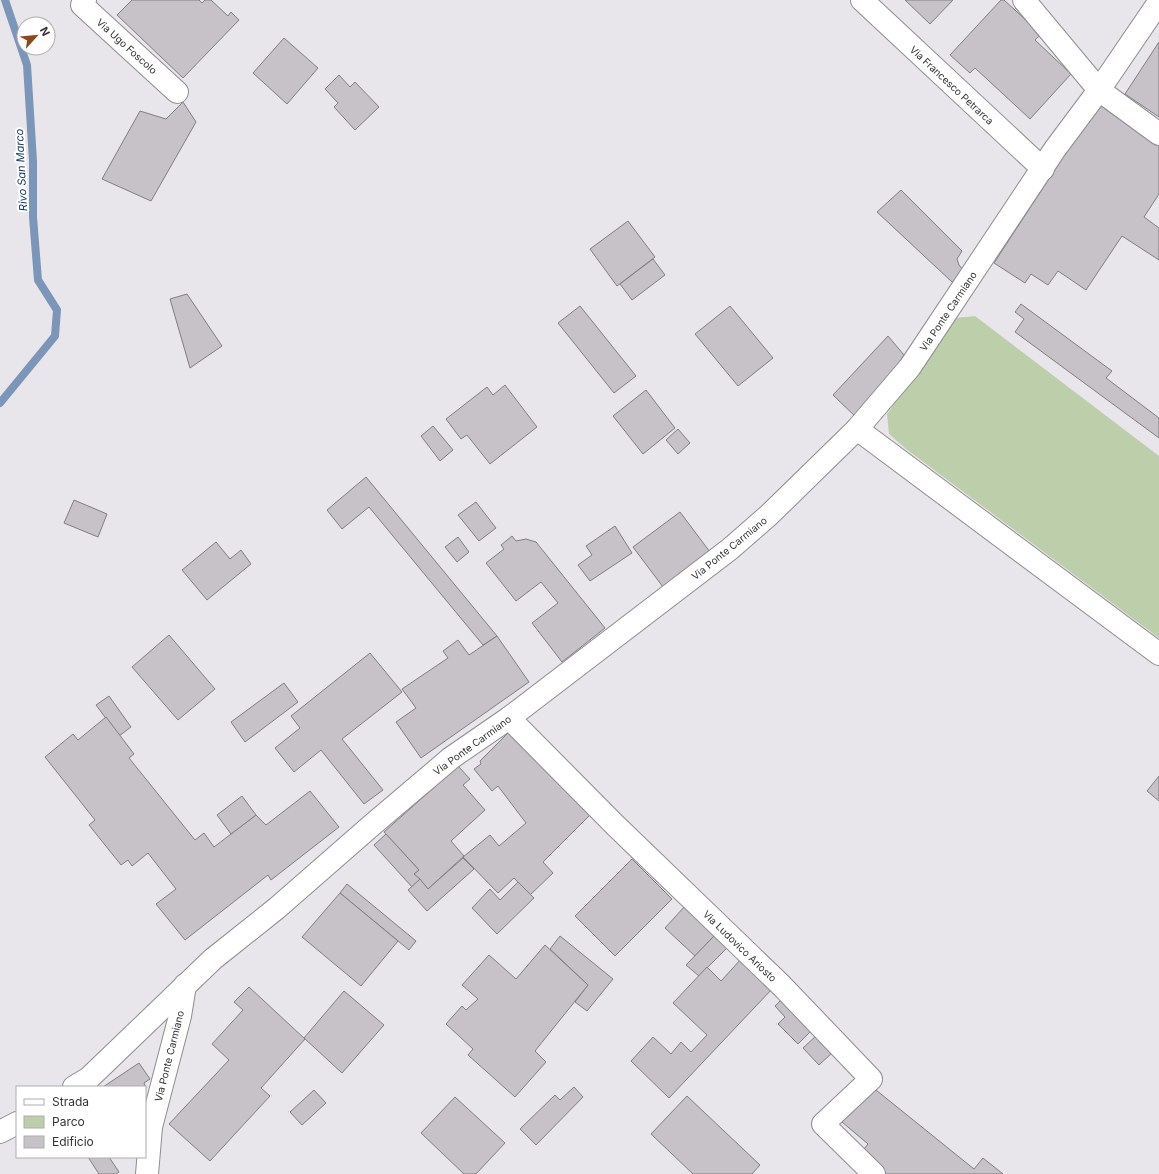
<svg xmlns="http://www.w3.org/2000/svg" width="1159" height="1174" font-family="Inter,sans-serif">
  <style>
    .green { fill: #bccfaa }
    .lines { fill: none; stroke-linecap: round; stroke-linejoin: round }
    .stream { stroke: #7b96b8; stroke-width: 8 }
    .building { fill: #c6c2c8; stroke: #817e83 }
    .minor-casing { stroke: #8f8c91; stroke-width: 24 }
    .minor { stroke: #fff; stroke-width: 22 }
    .labels { text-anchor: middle; stroke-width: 4; stroke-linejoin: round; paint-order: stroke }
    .street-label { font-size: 10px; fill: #333234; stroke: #fff }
    .water-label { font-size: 11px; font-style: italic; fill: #143966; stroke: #fff }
  </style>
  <rect width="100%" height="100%" fill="#e9e6eb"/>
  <polygon class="green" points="975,316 1159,456 1159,638 906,449 889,434 887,414 955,318"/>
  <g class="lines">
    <polyline class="stream" points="0,403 55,336 57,310 38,280 33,217 33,161 27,65 5,0"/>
  </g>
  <g class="building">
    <polygon points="132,0 199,0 202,3 205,0 211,0 228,16 231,12 239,20 183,78 117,15"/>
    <polygon points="905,0 953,0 930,24"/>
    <polygon points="1001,0 1004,0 1041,34 1035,40 1071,74 1030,119 975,68 970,73 950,55"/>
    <polygon points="284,38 318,68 287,104 253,73"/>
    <polygon points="1159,42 1159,117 1125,94"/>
    <polygon points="339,75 350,87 355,82 379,107 355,130 334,107 338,103 325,89"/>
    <polygon points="183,102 196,122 151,201 102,179 140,111 166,119"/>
    <polygon points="1099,102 1159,141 1159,194 1144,217 1159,228 1159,260 1122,236 1086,290 1058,271 1048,285 1031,274 1025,283 994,263"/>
    <polygon points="901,190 962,251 957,259 959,265 964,271 952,282 877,212"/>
    <polygon points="628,221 655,257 617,286 590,249"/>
    <polygon points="653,259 665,275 632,300 620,284"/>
    <polygon points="187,294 222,346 190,368 170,299"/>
    <polygon points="1021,304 1112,371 1106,378 1159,418 1159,438 1015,332 1024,319 1015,312"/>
    <polygon points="580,306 636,376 614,393 558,323"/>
    <polygon points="730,306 773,358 738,386 695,334"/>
    <polygon points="888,336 904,355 860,421 833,395"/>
    <polygon points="505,385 537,427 490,464 467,435 461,439 446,419 487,387 493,395"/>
    <polygon points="646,390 675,428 643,454 613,416"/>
    <polygon points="433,426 453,450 440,461 421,436"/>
    <polygon points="678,429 690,443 678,454 666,440"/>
    <polygon points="366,477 497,636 483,645 369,507 342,529 327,510"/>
    <polygon points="74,500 107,514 98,537 64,523"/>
    <polygon points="476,502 496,528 479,541 458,515"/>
    <polygon points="680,512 710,552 663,587 633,547"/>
    <polygon points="615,526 632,553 590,581 578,565 592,555 586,546"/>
    <polygon points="512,536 516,541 526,539 536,542 605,628 562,662 532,623 558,603 541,582 516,601 486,563 504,549 501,545"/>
    <polygon points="458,537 469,552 457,562 445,547"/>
    <polygon points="216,542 230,559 241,550 251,564 207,600 182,570"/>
    <polygon points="169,635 215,689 178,720 132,667"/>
    <polygon points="497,636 529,682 421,758 396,722 416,708 402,689 448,658 443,651 458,640 469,655"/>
    <polygon points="370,653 402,692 342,739 383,790 364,804 321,750 294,772 275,748 300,728 291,716"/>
    <polygon points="284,683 298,702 245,742 231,722"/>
    <polygon points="109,696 131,727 119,736 96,705"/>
    <polygon points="106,717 134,754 129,758 195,840 204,833 214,847 256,815 266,825 310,791 339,827 271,880 268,875 185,940 156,904 176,889 148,853 132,866 128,860 121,865 89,825 95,820 45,757 73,734 78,740"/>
    <polygon points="509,732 590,815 543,862 553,873 530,895 514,878 498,893 463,857 490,835 499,846 526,823 498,786 492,791 474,769 481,764 480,761"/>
    <polygon points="458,766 470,779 463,785 485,810 451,841 464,856 428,889 414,874 419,870 384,832"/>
    <polygon points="1159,776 1159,801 1147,791"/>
    <polygon points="242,796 256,815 231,834 217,815"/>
    <polygon points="386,834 419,870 414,874 420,879 412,887 374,845"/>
    <polygon points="463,858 474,869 427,911 408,890 420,879 428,889"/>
    <polygon points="632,859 672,899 615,956 575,916"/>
    <polygon points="518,882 534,898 497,934 472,908 490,889 500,900"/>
    <polygon points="347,884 416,941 409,950 340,893"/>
    <polygon points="340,893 398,941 361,986 302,937"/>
    <polygon points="685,906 715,935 695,956 665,928"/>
    <polygon points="715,935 728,947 699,976 686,965"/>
    <polygon points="560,936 613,979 587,1011 575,1002 588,985 550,949"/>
    <polygon points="545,945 588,985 535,1051 546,1062 515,1097 468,1055 473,1049 446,1024 462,1006 466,1010 478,999 462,985 489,955 516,979"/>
    <polygon points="742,958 773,988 669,1098 631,1061 653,1037 671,1054 681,1042 691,1052 707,1035 673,1003 707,967 721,981"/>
    <polygon points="249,987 305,1039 261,1088 270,1096 210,1161 169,1124 229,1060 212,1044 243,1010 234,1002"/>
    <polygon points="344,991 384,1025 342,1073 304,1038"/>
    <polygon points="783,998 813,1029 798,1044 778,1024 785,1017 775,1006"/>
    <polygon points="817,1035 833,1052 819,1065 803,1048"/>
    <polygon points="139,1063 150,1079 144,1083 146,1088 103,1087"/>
    <polygon points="871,1086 974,1169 983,1158 1003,1174 882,1174 859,1155 868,1144 842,1122"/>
    <polygon points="574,1087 583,1097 536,1145 520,1129 555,1095 560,1100"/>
    <polygon points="314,1090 326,1103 302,1125 290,1112"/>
    <polygon points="687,1096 760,1165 752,1174 693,1174 651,1134"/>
    <polygon points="455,1097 505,1143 476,1174 464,1174 421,1133"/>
    <polygon points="88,1157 109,1157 119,1172 116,1174 99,1174"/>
  </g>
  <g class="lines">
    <defs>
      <g id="minor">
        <polyline points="85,0 82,5 177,92"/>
        <polyline points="862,0 1043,169"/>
        <polyline points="1024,0 1099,90 1159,134"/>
        <polyline points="857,429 1159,654"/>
        <polyline points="509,718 615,825 782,986 871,1079 823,1124 874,1174"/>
        <polyline points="74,1087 89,1078 213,959 277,908 372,825 451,758 509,718 730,549 769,515 857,429 910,367 1055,149 1099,90 1159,2"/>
        <polyline points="0,1132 17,1123"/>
        <polyline points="147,1174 151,1127 180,1016 185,985"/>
      </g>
    </defs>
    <use href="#minor" class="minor-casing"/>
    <use href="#minor" class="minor"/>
  </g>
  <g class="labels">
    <g class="street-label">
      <text transform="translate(127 46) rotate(42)" y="4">Via Ugo Foscolo</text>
      <text transform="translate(952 85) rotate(43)" y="4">Via Francesco Petrarca</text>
      <text transform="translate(948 311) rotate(-56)" y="4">Via Ponte Carmiano</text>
      <text transform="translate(729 548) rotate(-39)" y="4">Via Ponte Carmiano</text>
      <text transform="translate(472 745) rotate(-36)" y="4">Via Ponte Carmiano</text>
      <text transform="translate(740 946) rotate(44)" y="4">Via Ludovico Ariosto</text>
      <text transform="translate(169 1056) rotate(-76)" y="4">Via Ponte Carmiano</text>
    </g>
    <g class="water-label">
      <text transform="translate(21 170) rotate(-93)" y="4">Rivo San Marco</text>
    </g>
  </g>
  <rect x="16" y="1086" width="130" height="72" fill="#ffffff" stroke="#adadae"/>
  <rect x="24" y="1099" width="20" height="6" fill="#ffffff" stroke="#adadae"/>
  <text x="52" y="1106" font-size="12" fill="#333234">Strada</text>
  <rect x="24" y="1116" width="20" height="12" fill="#bccfaa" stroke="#adadae"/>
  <text x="52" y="1126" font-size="12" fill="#333234">Parco</text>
  <rect x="24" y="1136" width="20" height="12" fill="#c6c2c8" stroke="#adadae"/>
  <text x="52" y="1146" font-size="12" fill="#333234">Edificio</text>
  <g transform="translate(36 36) rotate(63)"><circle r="19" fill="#ffffff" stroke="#adadae"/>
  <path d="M0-3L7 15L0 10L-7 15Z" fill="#8c471d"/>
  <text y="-6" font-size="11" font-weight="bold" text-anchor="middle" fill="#333234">N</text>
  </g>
</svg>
